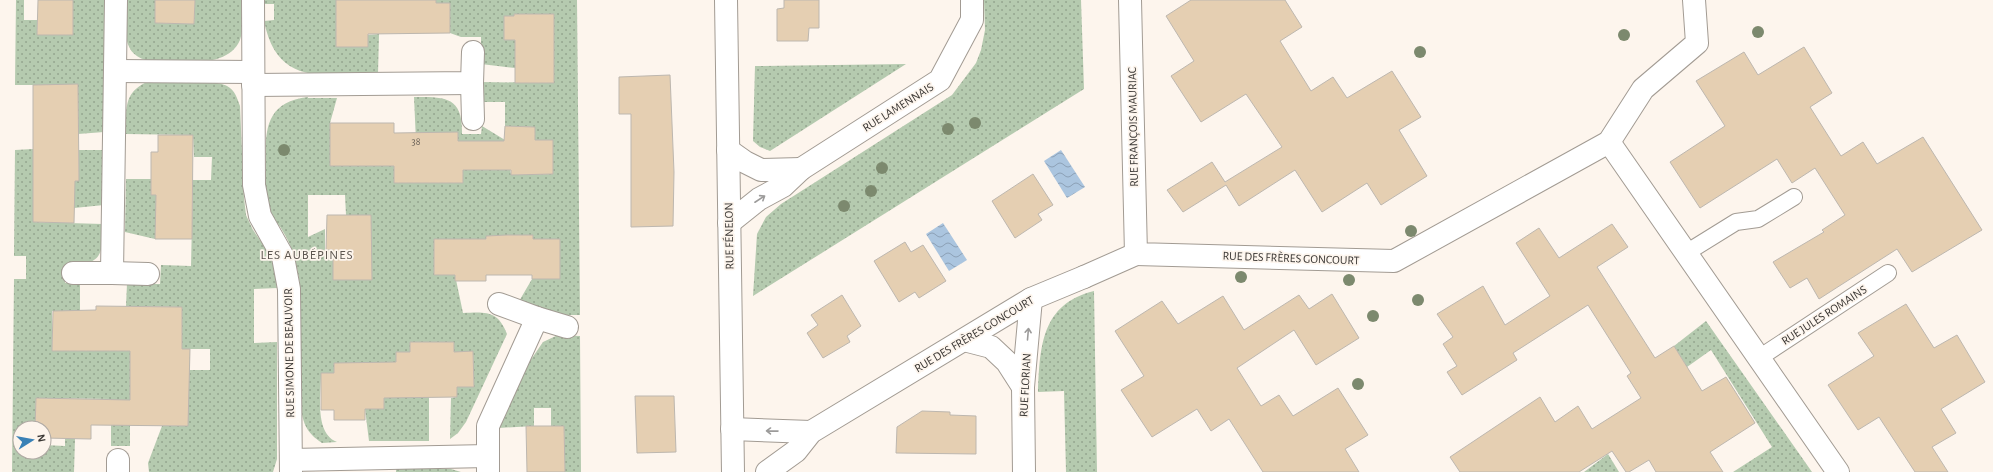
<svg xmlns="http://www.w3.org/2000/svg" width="1993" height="472" font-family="'Alegreya Sans',sans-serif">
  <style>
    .green { fill: url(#green-dots); fill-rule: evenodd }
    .water { fill: url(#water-waves) }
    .building { fill: #e5cfb2; stroke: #bdb7af }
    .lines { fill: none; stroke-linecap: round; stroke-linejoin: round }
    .service-casing { stroke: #a29b93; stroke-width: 18 }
    .pedestrian-casing { stroke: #a29b93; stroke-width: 24 }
    .minor-casing { stroke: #a29b93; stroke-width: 24 }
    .service { stroke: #fff; stroke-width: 16 }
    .pedestrian { stroke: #fff; stroke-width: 22 }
    .minor { stroke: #fff; stroke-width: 22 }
    .tree { fill: #7c896e }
    .oneway { stroke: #9c9b9a }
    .labels { text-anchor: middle; stroke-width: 3.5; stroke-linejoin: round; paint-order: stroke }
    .number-label { font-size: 10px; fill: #655d54 }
    .street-label { font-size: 12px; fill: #3a3734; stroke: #fdf5ed }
    .neighbourhood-label { font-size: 13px; letter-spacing: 1px; fill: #5c554f; stroke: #fdf5ed }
  </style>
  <defs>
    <pattern id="green-dots" width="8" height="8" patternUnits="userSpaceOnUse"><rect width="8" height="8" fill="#b5caaf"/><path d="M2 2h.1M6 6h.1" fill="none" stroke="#94a58f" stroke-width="1.8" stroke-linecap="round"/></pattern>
    <pattern id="water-waves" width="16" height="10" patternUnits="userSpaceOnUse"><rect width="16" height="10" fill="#abc5df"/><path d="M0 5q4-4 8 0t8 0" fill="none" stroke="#8ca1b6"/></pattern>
  </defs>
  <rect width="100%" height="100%" fill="#fdf5ed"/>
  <g class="green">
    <polygon points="16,0 24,0 24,20 37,20 37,35 72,35 73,0 105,0 104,132 78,134 78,85 15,85"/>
    <path d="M127 0H155V23L194 24 195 0H241C241 12 244 29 240 40 227 71 174 61 146 60 119 53 126 23 127 0Z"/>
    <path d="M264 0H336V47H367L368 35 379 34 378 74C325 75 277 87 264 21L274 20V4H264Z"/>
    <path d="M436 0H577L580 315H562L518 303 532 279H560L559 239H533V235L487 236V251L434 239V275H455L463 313C485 312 498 310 507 334L466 422 458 433 450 439 451 398 457 397V387L474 386 473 352H454V342H410L414 398 429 397V441H369L365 409H384L334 363V373L321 374C321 394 314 433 337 442L322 443C306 432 304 425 300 406V285C297 265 293 247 282 230 279 224 273 219 270 212 265 200 266 183 266 170 265 134 263 102 308 97V98H337L330 123V166H394L395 183H463V142L416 141 414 97C445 97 463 96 462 134H481L482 126 505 140 511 175 553 174 552 140H535L534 127 505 126V102H481V82L554 83 514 16H504V40H515V68L481 64V37H461L450 33V3H436ZM308 195H345L346 215H371V280H333V250H325V229L308 237Z"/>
    <polygon points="984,0 1081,0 1084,89 753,296 757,234 766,217 781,204 952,95 976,63 981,50 985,30"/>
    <polygon points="906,64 770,151 760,147 753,141 755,66"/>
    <path d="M149 81C165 82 216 79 227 86 235 90 237 98 240 106L244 198 246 215 253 230 269 253 275 270 277 288 254 289V343L277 342V459L273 472H149L148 463 162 426H188L130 389V446H111V399L36 398 35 428H20V452H44V445L65 446V439H75L74 472H12L14 279H26V256H14L15 150 33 149V222L103 224C103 257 101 265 65 265V283H80V311H52V351L181 348 182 307 126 306 127 284H160L161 265 191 266 193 180H211L212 157H194L193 135 126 134C126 109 123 92 149 81ZM190 349H210V370H190Z"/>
    <polygon points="79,150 104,150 104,205 74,208 70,181 79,181"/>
    <polygon points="126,179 151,179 151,195 160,195 156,215 155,239 125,232"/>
    <path d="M1094 291 1097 472H1066L1064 391 1038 392C1040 347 1041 304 1094 291Z"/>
    <polygon points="1706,321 1812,472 1733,472 1772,447 1711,350 1687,367 1674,346"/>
    <polygon points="558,335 580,336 581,472 565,472 564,426 551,426 551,408 534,408 534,426 498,428 530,361 543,342"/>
    <polygon points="1608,454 1619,472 1584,472"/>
    <polygon points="396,469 451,469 461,472 396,472"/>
  </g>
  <g class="water">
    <polygon points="1061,150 1085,187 1067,198 1044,161"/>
    <polygon points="943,223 967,260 949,271 926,234"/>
  </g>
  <g class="building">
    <polygon points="38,0 73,0 73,35 37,35"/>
    <polygon points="155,0 195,0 194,24 155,23"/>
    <polygon points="336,0 436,0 436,3 450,3 450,33 368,34 368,47 336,47"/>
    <polygon points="784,0 819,0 819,28 809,28 808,41 777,41 777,9 784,8"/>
    <polygon points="1191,0 1285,0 1302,27 1280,41 1311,91 1333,77 1347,98 1392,71 1421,117 1399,130 1427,176 1381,205 1367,183 1322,212 1295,170 1239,206 1226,185 1183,212 1167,190 1212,162 1225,182 1282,147 1246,94 1201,122 1171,76 1194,61 1166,16"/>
    <polygon points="514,14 554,14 554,83 515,83 515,40 504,40 504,16 514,16"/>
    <polygon points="1804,47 1832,93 1810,107 1841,156 1863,142 1877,164 1923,137 1982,230 1912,272 1897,249 1819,299 1807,278 1790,288 1773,262 1824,232 1822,230 1845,215 1815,168 1792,183 1777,159 1700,208 1670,162 1725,126 1696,81 1744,52 1758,75"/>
    <polygon points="670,75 674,172 673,226 631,227 631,114 619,114 619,77"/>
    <polygon points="78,84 79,181 75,181 74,223 33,222 33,85"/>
    <polygon points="330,123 394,123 394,133 458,132 458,141 504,141 505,126 535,127 535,140 553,140 553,174 511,175 511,170 463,170 463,183 394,183 394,166 330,166"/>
    <polygon points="158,135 193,135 192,239 155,239 156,195 151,195 151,152 158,152"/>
    <polygon points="1033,174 1053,205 1038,214 1042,220 1015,238 992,201"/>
    <polygon points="327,215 371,215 372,280 333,280 333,250 326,250"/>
    <polygon points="1612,224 1628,247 1597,267 1655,358 1674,346 1702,391 1726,377 1755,423 1710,452 1723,472 1656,472 1649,460 1629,472 1626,472 1612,451 1579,472 1460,472 1450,457 1540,397 1555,422 1578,406 1592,429 1641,398 1627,376 1631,373 1588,305 1513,353 1517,360 1462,395 1447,372 1457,366 1443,344 1453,337 1437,314 1483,286 1505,325 1550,296 1516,243 1539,228 1559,258"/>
    <polygon points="507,235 533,235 533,239 560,239 560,279 532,279 532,275 486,275 486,281 455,281 455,275 434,275 434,239 486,239 486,236"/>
    <polygon points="905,242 911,252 923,245 946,281 919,298 915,292 899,302 874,261"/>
    <polygon points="1332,294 1359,338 1316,365 1294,330 1237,368 1261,406 1279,395 1293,416 1338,388 1368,435 1345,449 1359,472 1263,472 1229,419 1211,431 1197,409 1152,437 1121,390 1144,376 1115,331 1162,301 1178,324 1223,296 1244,330 1299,295 1309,309"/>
    <polygon points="842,295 861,326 847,336 850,342 823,358 807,333 818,325 811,315"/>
    <polygon points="1906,304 1934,348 1957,335 1985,382 1941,409 1956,433 1932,447 1948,472 1915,472 1879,417 1858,430 1828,385 1874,356 1858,333"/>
    <polygon points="96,306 182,307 182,349 190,349 188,426 91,425 91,439 44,438 44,428 35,428 36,398 130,400 130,351 52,351 53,311 96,310"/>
    <polygon points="410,342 454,342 454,352 473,351 474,387 457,387 457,397 384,398 384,409 365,409 365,420 334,420 334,410 321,410 321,373 334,373 334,363 396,362 396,352 410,352"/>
    <polygon points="635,396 674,396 676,452 637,453"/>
    <polygon points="922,411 950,412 950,415 976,416 976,454 896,453 897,427"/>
    <polygon points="526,426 564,426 565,472 527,472"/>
  </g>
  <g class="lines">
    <defs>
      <g id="service">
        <polyline points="1686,253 1736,222 1758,219 1794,197"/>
        <polyline points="1759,358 1888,273"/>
      </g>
      <polyline id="pedestrian" points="1084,277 1136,254"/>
      <g id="minor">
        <polyline points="253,0 254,185 260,216 283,257 289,289 291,472"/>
        <polyline points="726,0 733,472"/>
        <polyline points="1130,0 1136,254 1394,261 1609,142 1643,89 1697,43 1694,0"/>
        <polyline points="116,71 253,72"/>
        <polyline points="472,83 473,119"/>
        <polyline points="253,85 472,83 473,52"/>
        <polyline points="1609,142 1838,472"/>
        <polyline points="728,150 745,162 761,170 801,169 783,186 759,199 729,223"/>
        <polyline points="801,169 940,80 972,20 972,0"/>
        <polyline points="73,273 112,273 116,0"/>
        <polyline points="112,273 148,274"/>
        <polyline points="537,318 567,327"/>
        <polyline points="964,340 991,347 1007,362 1023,387"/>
        <polyline points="732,429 811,432"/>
        <polyline points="291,460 488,456"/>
        <polyline points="118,472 118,460"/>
        <polyline points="488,472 488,426 537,318 499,304"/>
        <polyline points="767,472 796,451 811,432 1031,299 1084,277"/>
        <polyline points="1024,472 1023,387 1031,299"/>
      </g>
    </defs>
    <use href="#service" class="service-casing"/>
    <use href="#pedestrian" class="pedestrian-casing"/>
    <use href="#minor" class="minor-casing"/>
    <use href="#service" class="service"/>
    <use href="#pedestrian" class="pedestrian"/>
    <use href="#minor" class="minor"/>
  </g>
  <g class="tree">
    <circle cx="1758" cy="32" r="6"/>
    <circle cx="1624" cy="35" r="6"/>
    <circle cx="1420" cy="52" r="6"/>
    <circle cx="975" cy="123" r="6"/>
    <circle cx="948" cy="129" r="6"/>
    <circle cx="284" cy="150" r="6"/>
    <circle cx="882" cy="168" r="6"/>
    <circle cx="871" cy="191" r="6"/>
    <circle cx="844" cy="206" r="6"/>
    <circle cx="1411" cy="231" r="6"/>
    <circle cx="1241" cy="277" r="6"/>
    <circle cx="1349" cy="280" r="6"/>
    <circle cx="1418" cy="300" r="6"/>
    <circle cx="1373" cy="316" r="6"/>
    <circle cx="1358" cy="384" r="6"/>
  </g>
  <defs><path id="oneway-shaft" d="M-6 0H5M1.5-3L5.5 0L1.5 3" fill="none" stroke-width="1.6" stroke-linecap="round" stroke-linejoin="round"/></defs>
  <g class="oneway">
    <use href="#oneway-shaft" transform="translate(760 199) rotate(-33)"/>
    <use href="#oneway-shaft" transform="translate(1028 334) rotate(-85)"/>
    <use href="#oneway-shaft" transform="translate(772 431) rotate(-179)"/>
  </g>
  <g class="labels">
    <g class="number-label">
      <text x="416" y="145">38</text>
    </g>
    <g class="street-label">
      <text transform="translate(898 107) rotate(-32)" y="4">RUE LAMENNAIS</text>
      <text transform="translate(1133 127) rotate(-91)" y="4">RUE FRANÇOIS MAURIAC</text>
      <text transform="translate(729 236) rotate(-91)" y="4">RUE FÉNELON</text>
      <text transform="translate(1291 258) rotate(2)" y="4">RUE DES FRÈRES GONCOURT</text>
      <text transform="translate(1824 315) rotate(-33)" y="4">RUE JULES ROMAINS</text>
      <text transform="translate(974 334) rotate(-31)" y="4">RUE DES FRÈRES GONCOURT</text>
      <text transform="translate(289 353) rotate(-91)" y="4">RUE SIMONE DE BEAUVOIR</text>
      <text transform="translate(1025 385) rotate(-87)" y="4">RUE FLORIAN</text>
    </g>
    <g class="neighbourhood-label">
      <text x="307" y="259">LES AUBÉPINES</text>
    </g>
  </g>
  <g transform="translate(32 440) rotate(79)"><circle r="19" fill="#fdf5ed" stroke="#afa9a3"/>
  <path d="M0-3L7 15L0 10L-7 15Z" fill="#3981b6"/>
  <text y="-6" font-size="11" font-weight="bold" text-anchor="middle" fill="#3a3734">N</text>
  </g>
</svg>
